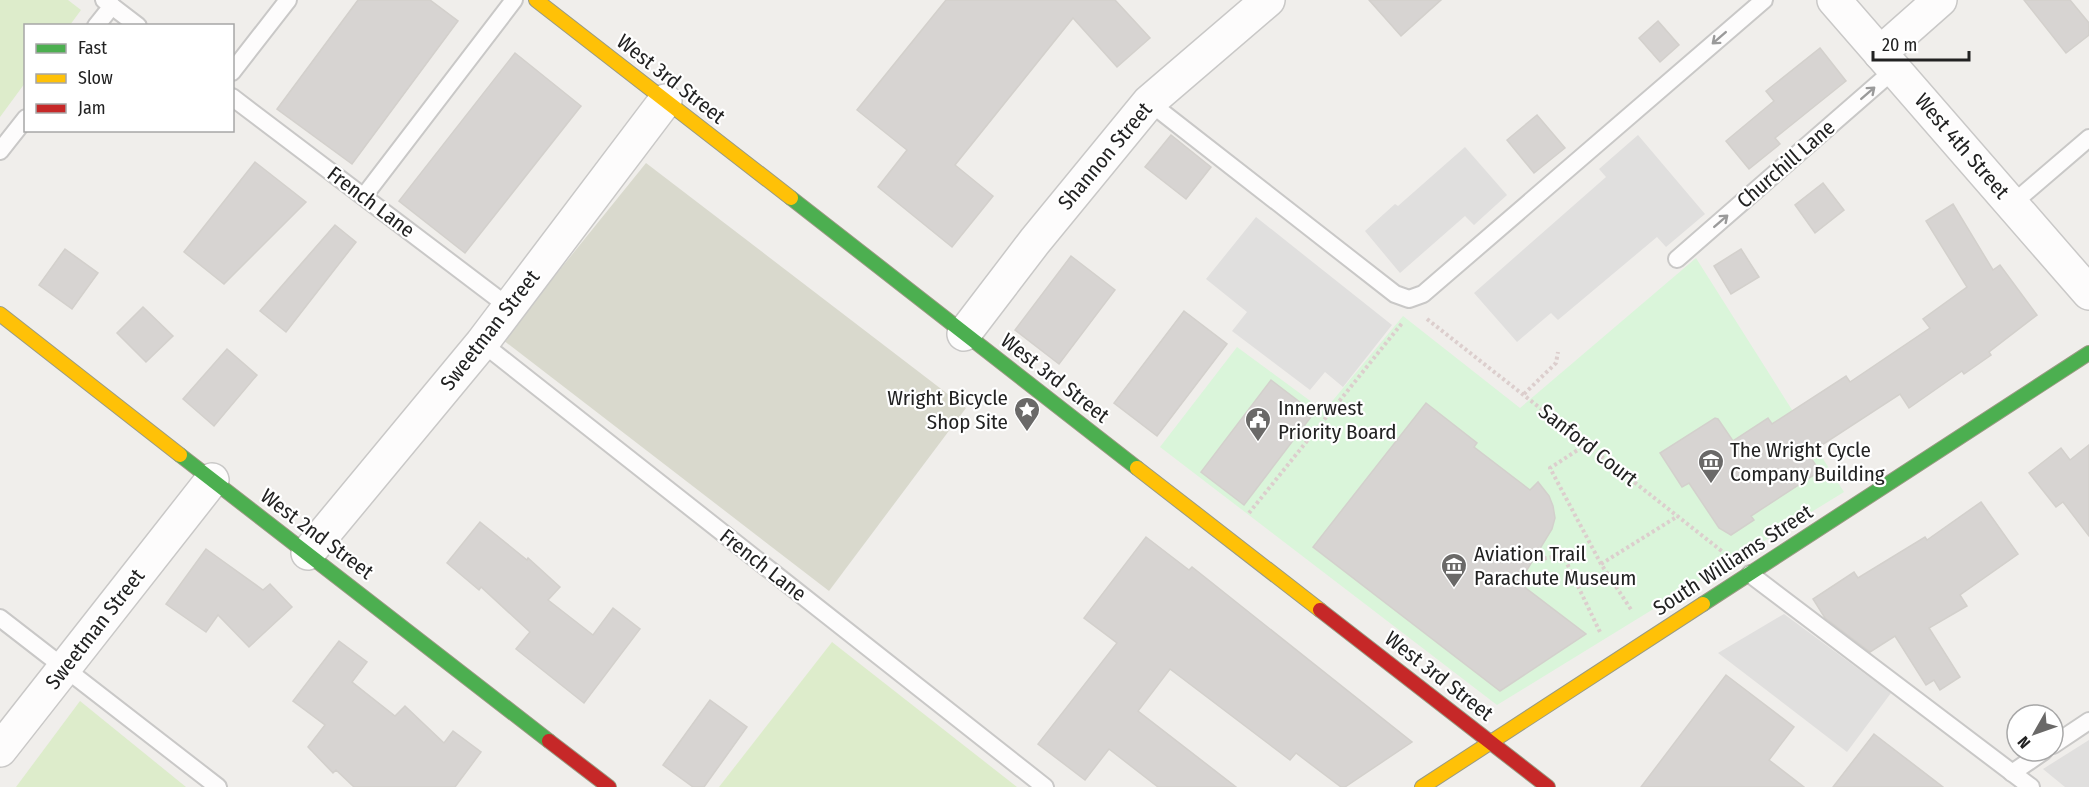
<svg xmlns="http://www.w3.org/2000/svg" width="2089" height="787" font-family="'Fira Sans Condensed',sans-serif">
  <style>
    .construction { fill: #d9d9cd }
    .grass { fill: #ddeccb }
    .park { fill: #daf5da }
    .parking { fill: #e0dfde }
    .building { fill: #d7d4d2; stroke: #d3d0cc; stroke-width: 1.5 }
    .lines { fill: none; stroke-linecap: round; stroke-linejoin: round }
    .lane-casing { stroke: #c9c8c7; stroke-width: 20 }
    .street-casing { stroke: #c9c8c7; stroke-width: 36 }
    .fast-casing { stroke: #999a82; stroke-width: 16 }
    .slow-casing { stroke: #999a82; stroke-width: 16 }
    .jam-casing { stroke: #999a82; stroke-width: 16 }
    .path { stroke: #dccecd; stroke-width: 4; stroke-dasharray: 3 3; stroke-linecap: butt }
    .lane { stroke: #fdfcfc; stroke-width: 16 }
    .street { stroke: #fdfcfc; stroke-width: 33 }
    .fast { stroke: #4caf50; stroke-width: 14 }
    .slow { stroke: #ffc107; stroke-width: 14 }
    .jam { stroke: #c62828; stroke-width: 14 }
    .oneway { stroke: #9a9a9a }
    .labels { text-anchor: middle; stroke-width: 4.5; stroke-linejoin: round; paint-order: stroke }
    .street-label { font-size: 21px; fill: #222; stroke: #fff }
    .poi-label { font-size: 21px; fill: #222; stroke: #fff; text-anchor: start }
  </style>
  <rect width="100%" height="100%" fill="#f0eeeb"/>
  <polygon class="construction" points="646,163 966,408 829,591 503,340"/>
  <g class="grass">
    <polygon points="0,0 68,0 81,10 70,25 26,26 25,83 0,117"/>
    <polygon points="832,642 1017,787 719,787"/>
    <polygon points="80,701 186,787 16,787"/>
  </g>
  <polygon class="park" points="1696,258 1844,492 1497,705 1160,447 1237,347 1324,411 1403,316 1520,408"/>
  <g class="parking">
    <polygon points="1638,135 1705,214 1666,247 1657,237 1558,320 1551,313 1517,342 1474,293 1606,177 1599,169"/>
    <polygon points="1465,147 1507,195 1474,225 1465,216 1400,273 1365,231 1395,204 1398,206"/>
    <polygon points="1256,217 1392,325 1343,387 1325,372 1310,390 1232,331 1247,312 1206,279"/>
    <polygon points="1784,614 1891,693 1847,752 1718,653"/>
    <polygon points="2089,740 2089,787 2065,787 2043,769"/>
  </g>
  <g class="building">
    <polygon points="358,0 430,0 458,21 352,164 277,109"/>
    <polygon points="946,0 1115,0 1150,38 1117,67 1073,18 955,165 993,196 952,247 878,187 907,150 857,110"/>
    <polygon points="1369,0 1441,0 1401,36"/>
    <polygon points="2024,0 2070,0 2089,23 2089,35 2066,53"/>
    <polygon points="1658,21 1679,45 1660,62 1639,38"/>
    <polygon points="1820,48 1846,81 1775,138 1780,144 1749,169 1726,141 1774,101 1766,91"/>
    <polygon points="515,53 581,106 465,253 399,201"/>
    <polygon points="1537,115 1565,148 1534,173 1507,140"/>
    <polygon points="1171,135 1211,167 1186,199 1145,167"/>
    <polygon points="255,162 306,202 224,284 184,252"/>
    <polygon points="1823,183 1844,210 1815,233 1795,205"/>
    <polygon points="1953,204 1993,270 2000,265 2037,315 1989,352 1991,355 1964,374 1962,371 1909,408 1900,394 1808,454 1820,471 1751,516 1754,520 1731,535 1719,528 1689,483 1682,487 1660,453 1715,418 1718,419 1733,441 1768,418 1772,424 1846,376 1850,382 1930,328 1923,319 1967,287 1926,221"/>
    <polygon points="335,225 356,242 286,332 260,311"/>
    <polygon points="65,249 98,273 72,309 39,285"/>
    <polygon points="1741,249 1759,277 1731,294 1714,266"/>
    <polygon points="1071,256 1115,290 1059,364 1015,330"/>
    <polygon points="143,307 173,336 146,362 117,333"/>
    <polygon points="1184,311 1227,344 1157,436 1114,403"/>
    <polygon points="227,349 257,375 214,426 183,399"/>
    <polygon points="1271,380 1314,413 1244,505 1201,472"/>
    <polygon points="1426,403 1477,443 1474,447 1530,490 1538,482 1549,496 1553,506 1555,518 1552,529 1519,583 1586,634 1500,691 1313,547"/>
    <polygon points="2089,445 2089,536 2063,502 2056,507 2029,473 2061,448 2070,460"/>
    <polygon points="1981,502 2018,554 1960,595 1967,606 1929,628 1960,677 1940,690 1934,680 1926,685 1895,636 1870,652 1825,618 1813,599 1854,572 1858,578 1925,537 1927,540"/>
    <polygon points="480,522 527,560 528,558 560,587 548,600 593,635 613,608 640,629 584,703 516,649 530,632 481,587 479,590 447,563"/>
    <polygon points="1146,537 1189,570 1192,567 1412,742 1345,787 1341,787 1296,753 1290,760 1170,669 1138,711 1236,787 1158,787 1109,749 1085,780 1038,744 1117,643 1084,618"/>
    <polygon points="206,549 263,590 270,584 292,607 249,647 218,615 206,632 166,604"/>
    <polygon points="339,641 367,662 352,682 395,716 405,706 444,743 453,731 481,752 455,787 354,787 336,770 333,773 308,747 325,725 293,701"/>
    <polygon points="1726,675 1794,727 1769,760 1804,787 1641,787"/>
    <polygon points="710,700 747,727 704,787 693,787 663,765"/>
    <polygon points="1874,734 1943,787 1833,787"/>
  </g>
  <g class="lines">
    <defs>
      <g id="lane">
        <polyline points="104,0 138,26"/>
        <polyline points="96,26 112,6"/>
        <polyline points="232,72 288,0"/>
        <polyline points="232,97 509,307"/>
        <polyline points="1149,102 1395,294 1409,299 1423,294 1764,0"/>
        <polyline points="0,151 26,118"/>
        <polyline points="364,196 514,0"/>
        <polyline points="2012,204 2089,138"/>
        <polyline points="1677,259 1895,69"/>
        <polyline points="482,343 1045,787"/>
        <polyline points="1750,574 2031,787"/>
        <polyline points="0,618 218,787"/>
        <polyline points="2053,745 2089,721"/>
        <polyline points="2012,773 2044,751"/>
      </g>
      <g id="street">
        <polyline points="1834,0 2089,293"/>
        <polyline points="1880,53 1940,0"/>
        <polyline points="964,334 1035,241 1149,102 1268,0"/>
        <polyline points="308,553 482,343 665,101"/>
        <polyline points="0,750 212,480"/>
      </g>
      <g id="fast">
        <polyline points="791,198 1137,468"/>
        <polyline points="180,455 549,741"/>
        <polyline points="1703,604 2089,353"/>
      </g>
      <g id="slow">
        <polyline points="536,0 791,198"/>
        <polyline points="0,314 180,455"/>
        <polyline points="1137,468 1320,610"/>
        <polyline points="1422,787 1703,604"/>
      </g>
      <g id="jam">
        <polyline points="1320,610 1548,787"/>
        <polyline points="549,741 609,787"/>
      </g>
    </defs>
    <use href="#lane" class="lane-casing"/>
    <use href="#street" class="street-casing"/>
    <use href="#fast" class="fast-casing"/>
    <use href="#slow" class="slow-casing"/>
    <use href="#jam" class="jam-casing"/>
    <g class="path">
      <polyline points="1427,319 1723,552"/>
      <polyline points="1524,394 1556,363 1558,352"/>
      <polyline points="1587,444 1550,468 1601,564 1632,611"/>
      <polyline points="1249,513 1403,322"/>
      <polyline points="1528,551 1541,559 1563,555 1600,632"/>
      <polyline points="1601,564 1678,516"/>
    </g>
    <use href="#lane" class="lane"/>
    <use href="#street" class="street"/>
    <use href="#fast" class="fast"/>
    <use href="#slow" class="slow"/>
    <use href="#jam" class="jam"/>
  </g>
  <defs><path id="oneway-shaft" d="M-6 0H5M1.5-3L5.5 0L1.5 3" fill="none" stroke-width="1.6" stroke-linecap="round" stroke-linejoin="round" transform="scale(1.5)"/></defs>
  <g class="oneway">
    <use href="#oneway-shaft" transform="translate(1719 38) rotate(139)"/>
    <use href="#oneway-shaft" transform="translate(1868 93) rotate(-41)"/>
    <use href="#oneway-shaft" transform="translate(1721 221) rotate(-41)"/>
  </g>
  <defs>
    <symbol id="sight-pin" viewBox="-11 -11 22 30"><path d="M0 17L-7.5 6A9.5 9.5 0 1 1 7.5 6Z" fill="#6a6968" stroke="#fff"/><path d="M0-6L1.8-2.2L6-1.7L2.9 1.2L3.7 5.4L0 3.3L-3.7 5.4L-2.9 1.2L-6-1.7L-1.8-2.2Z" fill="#fff"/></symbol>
    <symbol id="civic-pin" viewBox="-11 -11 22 30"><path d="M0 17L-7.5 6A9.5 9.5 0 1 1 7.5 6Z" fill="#6a6968" stroke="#fff"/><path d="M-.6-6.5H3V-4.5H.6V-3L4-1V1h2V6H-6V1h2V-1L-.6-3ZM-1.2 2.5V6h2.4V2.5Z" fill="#fff"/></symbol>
    <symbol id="museum-pin" viewBox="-11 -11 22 30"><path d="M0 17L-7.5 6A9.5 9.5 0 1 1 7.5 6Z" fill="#6a6968" stroke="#fff"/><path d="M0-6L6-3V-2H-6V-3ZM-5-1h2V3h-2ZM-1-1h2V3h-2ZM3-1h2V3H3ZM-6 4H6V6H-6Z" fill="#fff"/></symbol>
  </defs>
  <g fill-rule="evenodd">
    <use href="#sight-pin" x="1012" y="395" width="30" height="40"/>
    <use href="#civic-pin" x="1243" y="405" width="30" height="40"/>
    <use href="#museum-pin" x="1696" y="447" width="30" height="40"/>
    <use href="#museum-pin" x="1439" y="551" width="30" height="40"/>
  </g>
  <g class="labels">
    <g class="street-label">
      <text transform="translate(671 79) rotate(38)" y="7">West 3rd Street</text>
      <text transform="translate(1962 146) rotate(49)" y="7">West 4th Street</text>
      <text transform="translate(1105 156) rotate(-50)" y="7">Shannon Street</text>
      <text transform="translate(1786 164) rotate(-41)" y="7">Churchill Lane</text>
      <text transform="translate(371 202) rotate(37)" y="7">French Lane</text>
      <text transform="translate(490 330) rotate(-52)" y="7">Sweetman Street</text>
      <text transform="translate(1055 378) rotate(38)" y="7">West 3rd Street</text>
      <text transform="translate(1588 445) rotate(38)" y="7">Sanford Court</text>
      <text transform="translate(317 534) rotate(37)" y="7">West 2nd Street</text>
      <text transform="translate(1733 560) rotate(-33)" y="7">South Williams Street</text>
      <text transform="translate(763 565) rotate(38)" y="7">French Lane</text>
      <text transform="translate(95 629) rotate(-52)" y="7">Sweetman Street</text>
      <text transform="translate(1439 676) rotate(38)" y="7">West 3rd Street</text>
    </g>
    <g class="poi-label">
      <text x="1008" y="405" text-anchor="end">Wright Bicycle<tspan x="1008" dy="24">Shop Site</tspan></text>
      <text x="1278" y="415">Innerwest<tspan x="1278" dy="24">Priority Board</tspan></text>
      <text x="1730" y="457">The Wright Cycle<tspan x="1730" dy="24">Company Building</tspan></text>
      <text x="1474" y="561">Aviation Trail<tspan x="1474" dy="24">Parachute Museum</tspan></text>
    </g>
  </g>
  <rect x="24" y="24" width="210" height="108" fill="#ffffff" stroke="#a7a7a7" stroke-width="1.5"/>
  <rect x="36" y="44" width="30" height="9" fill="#4caf50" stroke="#a7a7a7" stroke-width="1.5"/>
  <text x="78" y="54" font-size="18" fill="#222222">Fast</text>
  <rect x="36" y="74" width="30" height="9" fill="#ffc107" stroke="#a7a7a7" stroke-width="1.5"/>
  <text x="78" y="84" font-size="18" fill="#222222">Slow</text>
  <rect x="36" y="104" width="30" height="9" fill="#c62828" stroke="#a7a7a7" stroke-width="1.5"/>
  <text x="78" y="114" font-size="18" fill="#222222">Jam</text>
  <g transform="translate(2035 733) rotate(230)"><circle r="28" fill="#ffffff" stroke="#a7a7a7" stroke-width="1.5"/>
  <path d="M0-4.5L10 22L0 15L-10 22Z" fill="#6a6968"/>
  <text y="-9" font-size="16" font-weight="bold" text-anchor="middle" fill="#222222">N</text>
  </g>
  <path d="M1873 51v9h96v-9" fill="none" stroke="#222222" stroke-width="3"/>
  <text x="1882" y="51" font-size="18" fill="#222222" stroke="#ffffff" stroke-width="4.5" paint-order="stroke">20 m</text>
</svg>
